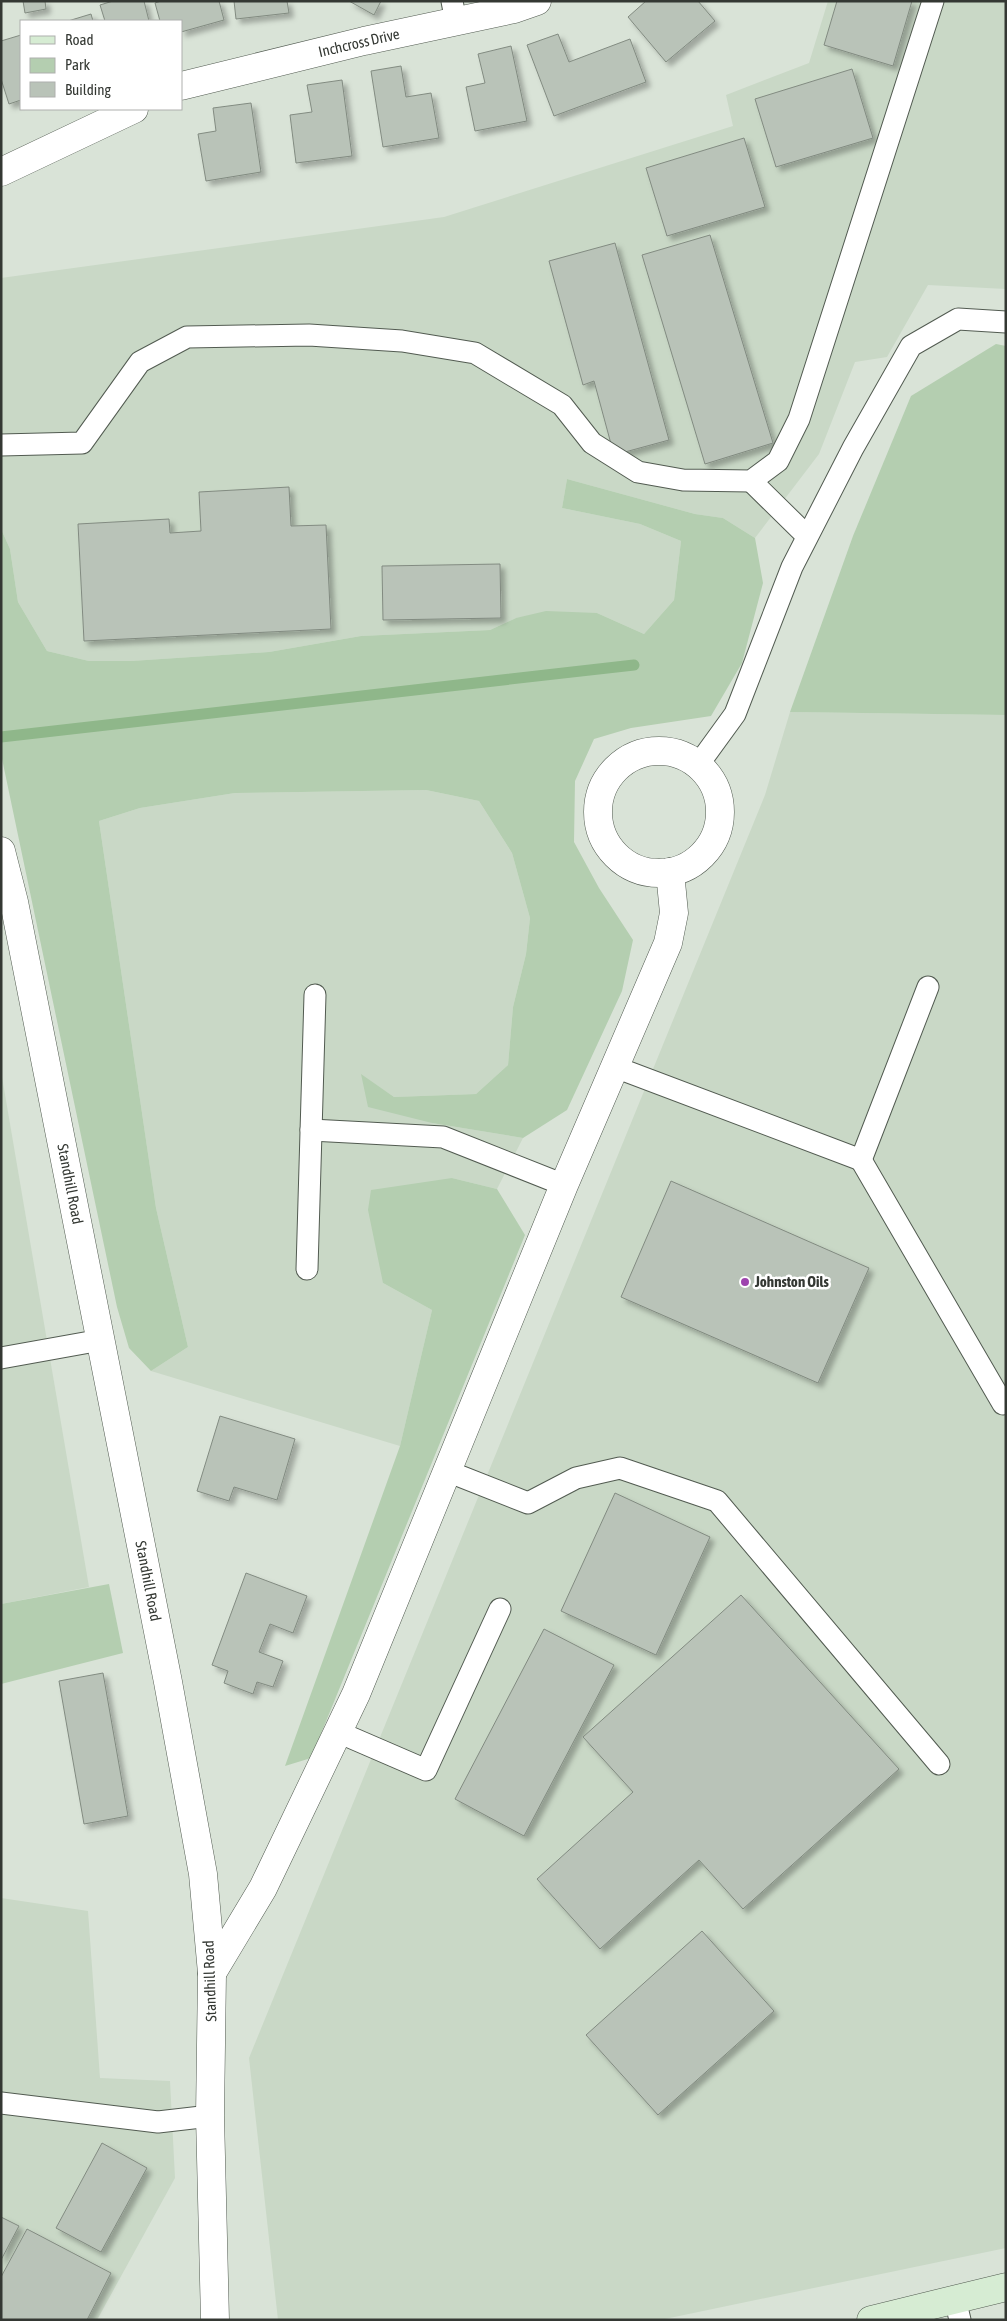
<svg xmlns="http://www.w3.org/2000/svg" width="1007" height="2321" font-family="'Asap Condensed',sans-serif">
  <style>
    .built { fill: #c9d8c6 }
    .green { fill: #b4ceb0 }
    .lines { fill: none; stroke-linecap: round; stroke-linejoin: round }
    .stream { stroke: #8fb78a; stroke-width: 11 }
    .building { fill: #b9c3b8; stroke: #828b81; filter: url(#shadow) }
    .service-casing { stroke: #525b51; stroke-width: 23 }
    .minor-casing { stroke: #525b51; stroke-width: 29 }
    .tertiary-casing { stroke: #525b51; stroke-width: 29 }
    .secondary-casing { stroke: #525b51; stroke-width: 29 }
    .service { stroke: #fff; stroke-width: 21 }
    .minor { stroke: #fff; stroke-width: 28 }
    .tertiary { stroke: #fff; stroke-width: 28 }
    .secondary { stroke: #d6ecd3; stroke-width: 28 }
    .poi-dot { fill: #9e43ae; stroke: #fff; stroke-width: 2 }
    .labels { text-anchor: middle; stroke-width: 5; stroke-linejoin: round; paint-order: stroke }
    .street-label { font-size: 15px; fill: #343833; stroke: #fff }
    .poi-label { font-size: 15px; font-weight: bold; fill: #343833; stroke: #fff; text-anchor: start }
  </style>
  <defs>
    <filter id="shadow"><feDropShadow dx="4.5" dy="4.5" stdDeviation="2.5" flood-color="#0004"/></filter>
  </defs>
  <rect width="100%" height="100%" fill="#d9e3d7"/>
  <g class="built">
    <polygon points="828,1 1006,1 1006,289 928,285 887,357 855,362 819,454 755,538 723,518 695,514 567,479 562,508 640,524 681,541 674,600 644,634 597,613 516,618 490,630 361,636 269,652 131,661 89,661 47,651 18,602 10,549 1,529 1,278 444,217 733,126 726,95 809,63"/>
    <polygon points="790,712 1006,715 1006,2248 660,2320 278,2320 249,2058 765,795"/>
    <polygon points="426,790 479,801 512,853 530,918 526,954 513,1007 508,1065 476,1094 394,1097 361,1075 432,1123 523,1138 497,1189 452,1178 383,1283 432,1310 400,1446 151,1371 188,1347 156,1208 99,821 140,808 235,793"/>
    <polygon points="1,1071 89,1587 1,1604"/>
    <polygon points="1,1898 88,1911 100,2078 170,2081 175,2178 97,2320 1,2320"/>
  </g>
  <g class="green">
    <polygon points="996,344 1006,346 1006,715 790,712 853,536 911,396"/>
    <polygon points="567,479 695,514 723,518 755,538 763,583 742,663 711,716 631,728 594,739 575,781 574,842 599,888 633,940 622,991 567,1110 523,1138 432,1123 368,1107 361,1074 394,1097 476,1094 508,1065 513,1007 526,954 530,918 512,853 479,801 426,790 235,793 140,808 99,821 156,1208 188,1347 151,1371 129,1348 117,1307 1,754 1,529 10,549 18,602 47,651 89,661 131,661 269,652 361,636 490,630 516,618 546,611 597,613 644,634 674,600 681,541 640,524 562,508"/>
    <polygon points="452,1178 497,1189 525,1235 311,1758 285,1766 400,1446 432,1310 383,1283 368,1210 371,1190"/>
    <polygon points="109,1584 123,1653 1,1684 1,1604"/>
  </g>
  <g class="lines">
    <polyline class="stream" points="1,737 634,665"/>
  </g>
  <g class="building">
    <polygon points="23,1 45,1 46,9 25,13"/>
    <polygon points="113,1 144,1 149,21 105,21 100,5"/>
    <polygon points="161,1 219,1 224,20 181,32 181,21 160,21 155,3"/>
    <polygon points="234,1 287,1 289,13 236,19"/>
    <polygon points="349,1 381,1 374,15"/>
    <polygon points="646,1 698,1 715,21 666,62 628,17"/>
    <polygon points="837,1 912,1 893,66 824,45"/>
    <polygon points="91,14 93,21 68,21"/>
    <polygon points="558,34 569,62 630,39 646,82 554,116 527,45"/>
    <polygon points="21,35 21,100 9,104 1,79 1,41"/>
    <polygon points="511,46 527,121 475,131 466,87 485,83 478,54"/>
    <polygon points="401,66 406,97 431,93 439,138 383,147 371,71"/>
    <polygon points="852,69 873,138 776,167 755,99"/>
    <polygon points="342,80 352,156 296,163 290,115 312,112 307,85"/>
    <polygon points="251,103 261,172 206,181 198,134 216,131 213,108"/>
    <polygon points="744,138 765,207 667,236 646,168"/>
    <polygon points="710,235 773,443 705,464 642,255"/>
    <polygon points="615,243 669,440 614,455 594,381 583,385 549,261"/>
    <polygon points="289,487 291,526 326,525 331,629 84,641 78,524 169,519 170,533 201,531 199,492"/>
    <polygon points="500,564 501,618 383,620 382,566"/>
    <polygon points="671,1181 869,1268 818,1383 621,1297"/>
    <polygon points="220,1416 295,1439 277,1500 234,1487 229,1501 197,1491"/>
    <polygon points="615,1493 710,1537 656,1655 561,1611"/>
    <polygon points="246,1573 307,1596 293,1633 270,1624 259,1652 283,1661 273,1687 257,1682 253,1694 224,1683 228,1671 212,1665"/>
    <polygon points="741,1595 899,1769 743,1909 699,1860 600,1949 537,1879 633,1792 583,1737"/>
    <polygon points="544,1629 614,1665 524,1836 455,1799"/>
    <polygon points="103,1673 128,1816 84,1824 59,1681"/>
    <polygon points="702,1931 774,2011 658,2115 586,2035"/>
    <polygon points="102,2143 147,2168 101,2252 56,2228"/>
    <polygon points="1,2217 19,2226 1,2260"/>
    <polygon points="27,2229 111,2273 87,2320 1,2320 1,2277"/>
  </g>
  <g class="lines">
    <defs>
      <g id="service">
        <polyline points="452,1 456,22"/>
        <polyline points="1,445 82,443 140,362 187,337 309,335 402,341 475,353 562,405 592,443 638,472 683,480 751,481 778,461 799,419 933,1"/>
        <polyline points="751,481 807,536"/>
        <polyline points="698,765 735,714 792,567 853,448 911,346 958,319 1006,322"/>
        <polyline points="615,1067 861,1160 928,987"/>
        <polyline points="311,1130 443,1137 564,1185"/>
        <polyline points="861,1160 1003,1404"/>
        <polyline points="307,1269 315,995"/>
        <polyline points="1,1358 101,1340"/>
        <polyline points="447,1471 528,1503 576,1478 620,1468 717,1501 939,1764"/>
        <polyline points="338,1732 426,1770 500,1609"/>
        <polyline points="1,2103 158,2122 210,2116"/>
        <polyline points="955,2299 960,2320"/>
      </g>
      <g id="minor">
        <polyline points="181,86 364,41 514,9 537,1"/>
        <polyline points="1,172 134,109"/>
        <circle cx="659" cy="812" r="61"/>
        <polyline points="212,1973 263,1888 356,1694 564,1185 668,943 674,913 670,872"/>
      </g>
      <polyline id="tertiary" points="1,851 14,902 168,1682 203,1874 212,1973 210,2116 215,2320"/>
      <polyline id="secondary" points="871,2320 1006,2287"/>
    </defs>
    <use href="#service" class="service-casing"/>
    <use href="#minor" class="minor-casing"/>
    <use href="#tertiary" class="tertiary-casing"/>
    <use href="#secondary" class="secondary-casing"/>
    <use href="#service" class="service"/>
    <use href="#minor" class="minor"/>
    <use href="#tertiary" class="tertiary"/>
    <use href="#secondary" class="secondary"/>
  </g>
  <circle class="poi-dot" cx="745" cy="1282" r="5"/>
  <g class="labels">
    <g class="street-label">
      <text transform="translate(359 43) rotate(-13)" y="5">Inchcross Drive</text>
      <text transform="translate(70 1184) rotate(79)" y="5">Standhill Road</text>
      <text transform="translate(148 1581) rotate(79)" y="5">Standhill Road</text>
      <text transform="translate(210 1981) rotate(-92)" y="5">Standhill Road</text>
    </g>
    <g class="poi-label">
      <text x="755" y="1287">Johnston Oils</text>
    </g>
  </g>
  <rect width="1007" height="2321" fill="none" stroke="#343833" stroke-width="5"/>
  <rect x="20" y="20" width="162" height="90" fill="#ffffff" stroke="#aeafad"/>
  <rect x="30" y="36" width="25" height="8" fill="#d6ecd3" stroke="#aeafad"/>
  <text x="65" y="45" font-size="15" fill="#343833">Road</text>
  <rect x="30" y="58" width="25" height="15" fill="#b4ceb0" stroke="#aeafad"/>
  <text x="65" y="70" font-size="15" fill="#343833">Park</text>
  <rect x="30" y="82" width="25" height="15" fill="#b9c3b8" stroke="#aeafad"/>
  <text x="65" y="95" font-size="15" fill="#343833">Building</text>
</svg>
